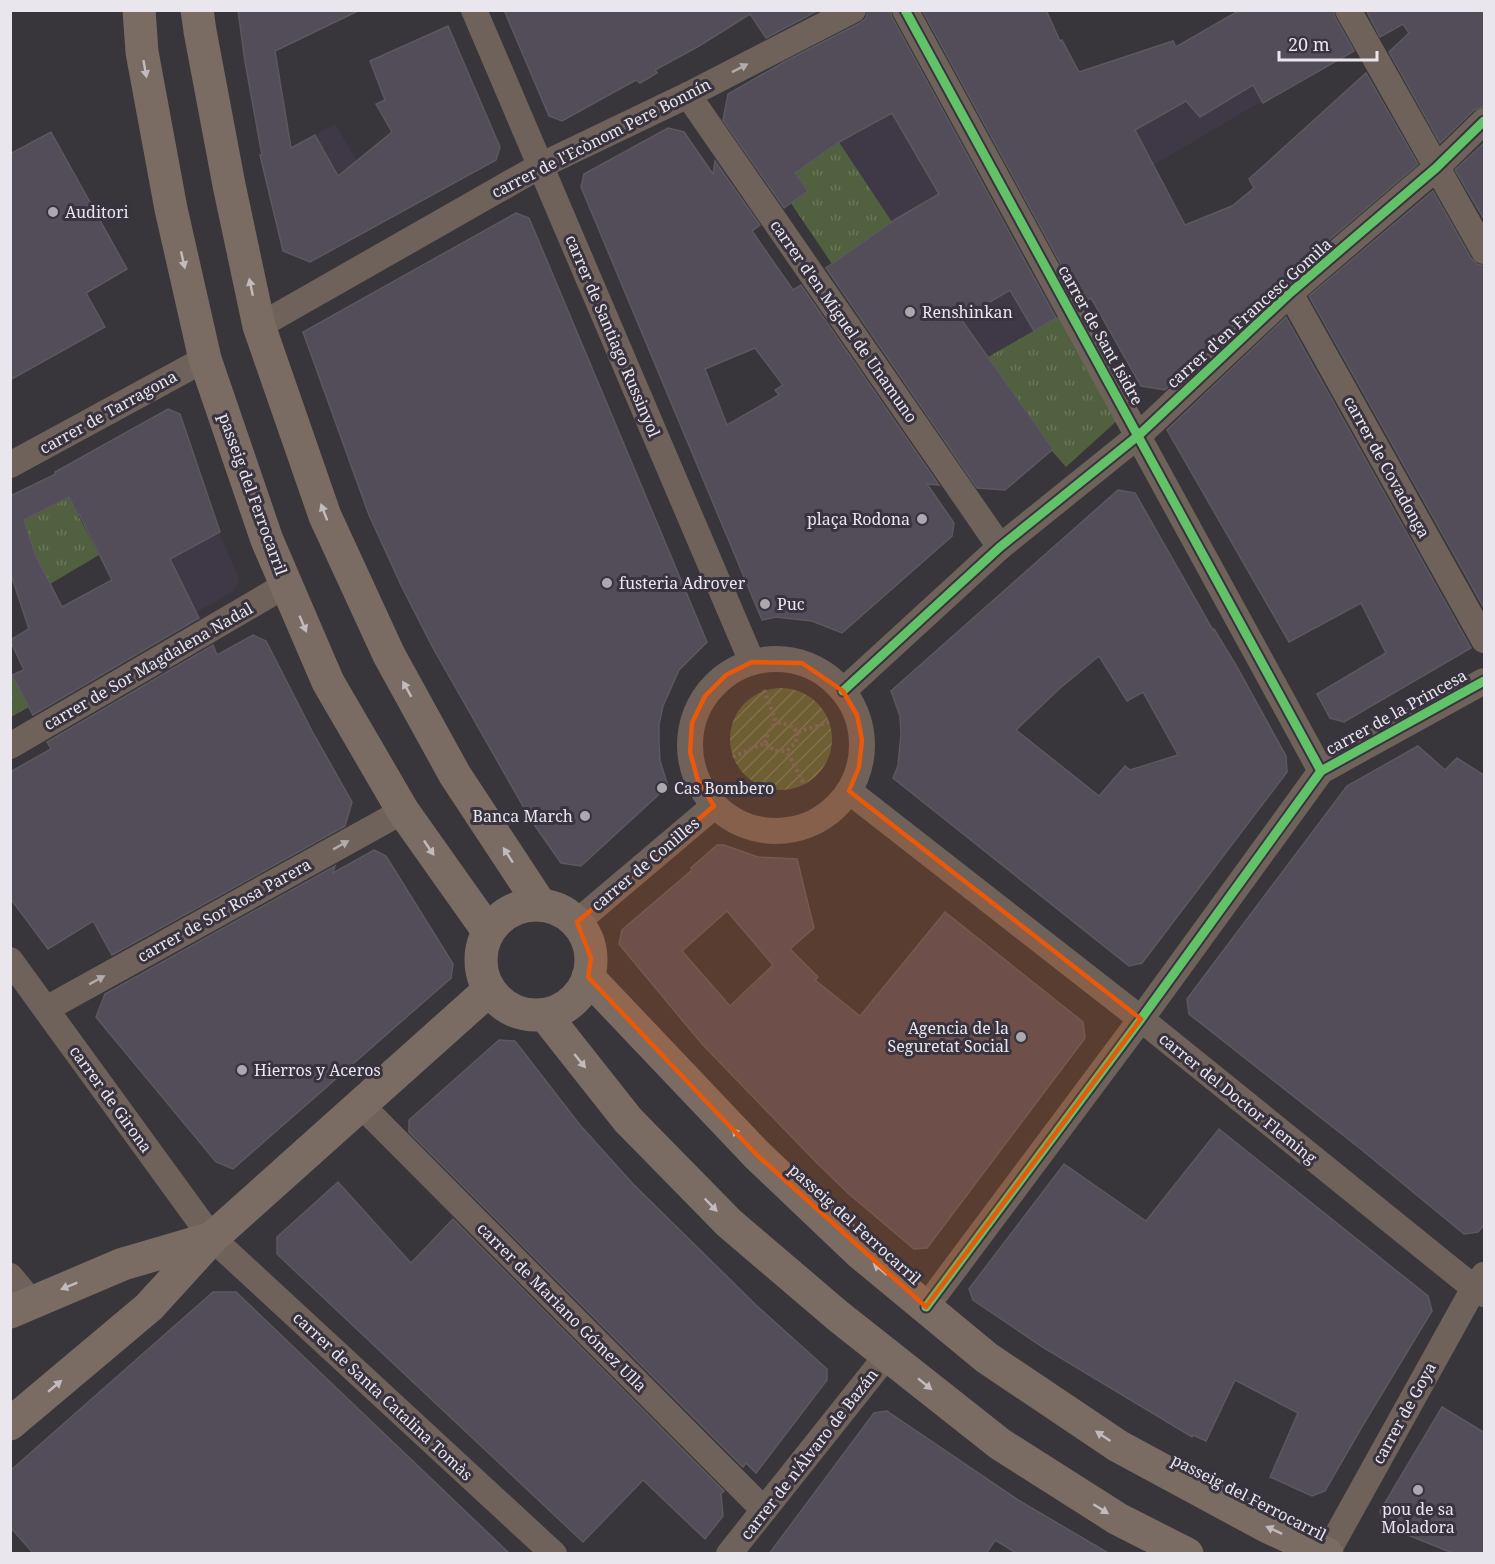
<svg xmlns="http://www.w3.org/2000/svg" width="1495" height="1564" font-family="'Noto Serif',serif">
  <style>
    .built { fill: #3f3847 }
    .grass { fill: url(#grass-tufts) }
    .garden { fill: url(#garden-furrows) }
    .building { fill: #524d59; stroke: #5b595e; stroke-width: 1.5; fill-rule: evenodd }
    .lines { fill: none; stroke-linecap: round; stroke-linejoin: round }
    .path { stroke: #6e6562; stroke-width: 4; stroke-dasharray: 3 3; stroke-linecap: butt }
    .street { stroke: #6f625b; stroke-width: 26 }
    .secondary { stroke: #7b6c63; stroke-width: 33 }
    .cycleway-casing { stroke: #38333e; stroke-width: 13 }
    .cycleway { stroke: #61c268; stroke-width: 9 }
    .oneway { fill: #b2abab }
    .oneway2 { fill: #c2bbbd }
    .marked { fill: #e8590c; fill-opacity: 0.2; stroke: #e8590c; stroke-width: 4.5; stroke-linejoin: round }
    .poi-dot { fill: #aba8af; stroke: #38333e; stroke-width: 2 }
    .labels { text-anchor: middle; stroke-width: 6; stroke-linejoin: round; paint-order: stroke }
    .street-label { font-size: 16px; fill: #e9e6ed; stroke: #38333e }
    .poi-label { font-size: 16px; fill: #e9e6ed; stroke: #38333e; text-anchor: start }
  </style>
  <defs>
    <pattern id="grass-tufts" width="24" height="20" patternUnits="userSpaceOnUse" patternTransform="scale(1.5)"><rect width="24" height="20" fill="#51603e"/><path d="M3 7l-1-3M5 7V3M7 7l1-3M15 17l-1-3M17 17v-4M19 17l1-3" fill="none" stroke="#6a775a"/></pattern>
    <pattern id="garden-furrows" width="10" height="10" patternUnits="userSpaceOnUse" patternTransform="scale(1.5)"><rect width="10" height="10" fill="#51603e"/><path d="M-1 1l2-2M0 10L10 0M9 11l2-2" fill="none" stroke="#6a775a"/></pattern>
  </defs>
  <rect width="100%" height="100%" fill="#38363b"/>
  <g class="built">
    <polygon points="1337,18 1355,50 1263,103 1257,104 1137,175 1116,140"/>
    <polygon points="932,89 978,170 892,222 839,142"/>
    <polygon points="335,124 390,218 351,240 297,145"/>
    <polygon points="1038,274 1061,315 988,357 962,319"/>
    <polygon points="142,528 219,532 239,578 234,591 157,635 116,588 97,552"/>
  </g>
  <g class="grass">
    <polygon points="839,142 892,222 832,264 778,184"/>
    <polygon points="1061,315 1120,418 1066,467 1051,450 1052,449 988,357"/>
    <polygon points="56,473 99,555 50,584 11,508 10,497"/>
    <polygon points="10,672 29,707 11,717 10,717"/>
  </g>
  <circle class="garden" cx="781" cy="739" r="51"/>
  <g class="building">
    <polygon points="238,10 360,10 275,51 291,148 315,135 338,176 392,132 376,104 385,100 370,61 448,26 500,147 496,160 310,262 283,251 260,155 262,155 245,62"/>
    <polygon points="504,10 819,10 766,38 750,14 699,46 655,70 657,73 640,83 636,80 562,121 549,116"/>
    <polygon points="868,10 890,10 892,17 1056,318 1034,331 1010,290 961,319 1053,449 1005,490 977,488 826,268 896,219 939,194 892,113 839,142 795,173 808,191 784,208 723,120 728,94 784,62 860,23 866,18"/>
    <polygon points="922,10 1046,10 1060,41 1062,40 1079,72 1173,41 1176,47 1240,10 1333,10 1335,17 1354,51 1263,103 1253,85 1200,117 1186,101 1135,130 1185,225 1232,206 1254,188 1249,179 1366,73 1418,164 1280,282 1165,390 1141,386 1091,298 1082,303"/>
    <polygon points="1366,10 1485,10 1485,106 1474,110 1440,143 1389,52 1409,33 1403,24 1380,37"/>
    <path d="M668 128 684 132 713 174 715 161 760 225 752 231 793 290 801 285 939 485 927 484 954 523 952 536 842 633 812 621 776 617 762 620 581 187 584 174ZM755 348 783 385 775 390 779 395 727 425 705 369Z"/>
    <polygon points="51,132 127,269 86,293 105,327 10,380 10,154"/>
    <polygon points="1485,142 1485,221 1455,170"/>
    <polygon points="1433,191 1471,258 1477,264 1485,266 1485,610 1309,296"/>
    <polygon points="516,213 529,218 707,642 679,670 663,706 659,724 659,743 660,761 668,786 581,866 561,863 531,820 433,648 401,585 369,515 303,332"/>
    <polygon points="1286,317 1471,648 1344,722 1330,718 1317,694 1386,653 1361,603 1289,642 1167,430"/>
    <path d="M168 409 180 414 220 532 170 559 199 618 33 715 12 675 24 670 10 640 29 629 10 572V496L56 474 55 472ZM69 497 78 515 79 514 112 580 62 607 35 554 24 520Z"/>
    <path d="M1118 490 1135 493 1213 630 1214 629 1237 667 1286 756 1287 772 1142 963 1129 966 893 778 898 766 901 734 900 716 891 691ZM1099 656 1127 701 1143 692 1178 755 1130 770 1125 766 1099 796 1016 730 1059 689Z"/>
    <polygon points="253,635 266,641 312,731 352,802 345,826 112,955 93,921 48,949 10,898 10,772 51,749 47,742 213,645 217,655"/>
    <polygon points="1418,746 1445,770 1457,758 1485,776 1485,1224 1478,1232 1464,1234 1362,1150 1189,1014 1187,999 1347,786"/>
    <path d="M717 845H724L758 857 797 859 814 928 790 949 818 977 815 980 860 1016 945 912 1083 1022 1085 1038 927 1248 914 1249 849 1194 817 1163 702 1044 619 944 622 930 692 870 691 868ZM727 911 773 965 730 1006 682 951Z"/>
    <polygon points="374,850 386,856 445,951 453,964 451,978 233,1169 216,1162 96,1017 105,994 335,866 333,873"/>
    <polygon points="499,1040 515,1041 580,1125 633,1184 758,1307 827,1369 827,1380 756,1473 746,1463 743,1467 409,1132 409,1120"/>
    <polygon points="1219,1129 1428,1296 1432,1311 1363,1425 1325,1491 1312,1496 1270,1477 1298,1413 1235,1380 1206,1441 1193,1435 1192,1437 1041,1346 973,1300 969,1289 1064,1164 1146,1221"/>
    <polygon points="338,1182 411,1263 453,1219 724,1491 721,1494 723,1516 705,1539 643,1480 583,1542 277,1254 277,1237"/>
    <polygon points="213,1292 236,1292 510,1554 34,1554 10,1527 10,1471"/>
    <polygon points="1442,1407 1485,1433 1485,1554 1455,1554 1385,1526 1380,1511"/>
    <polygon points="887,1411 1018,1500 1110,1554 1018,1554 995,1540 986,1554 769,1554 874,1413"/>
  </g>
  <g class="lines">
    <g class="path">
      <polyline points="764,690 776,722 789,725 798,732 795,743 787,751 804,784"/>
      <polyline points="798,732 829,722"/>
      <polyline points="765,743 769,731 776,722"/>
      <polyline points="733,757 765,743 775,751 787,751"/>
    </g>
    <g class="street">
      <polyline points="474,10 752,662"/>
      <polyline points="905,10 1321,771"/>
      <polyline points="1348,10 1484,251"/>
      <polyline points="688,95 1000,547"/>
      <polyline points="1290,293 1484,640"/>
      <polyline points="259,326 540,166 688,95 853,10"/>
      <polyline points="10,465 205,359"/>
      <circle cx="776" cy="745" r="86"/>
      <polyline points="843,691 1000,547 1139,435 1290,293 1436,168 1484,121"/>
      <polyline points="10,746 286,585"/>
      <polyline points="849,791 1141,1019 1474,1288 1484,1294"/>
      <polyline points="577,922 714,806"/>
      <polyline points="10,960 212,1238 554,1554"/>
      <polyline points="46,1009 403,811"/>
      <polyline points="360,1104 764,1510"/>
      <polyline points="10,1276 31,1301"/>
      <polyline points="926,1307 1141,1019 1321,771 1484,681"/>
      <polyline points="1327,1553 1474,1288 1484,1275"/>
      <polyline points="729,1554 888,1354"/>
    </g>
    <g class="secondary">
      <polyline points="139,10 142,52 171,209 205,359 267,540 328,682 403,811 488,931"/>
      <polyline points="197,10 200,31 229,185 259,326 325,516 389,655 455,775 540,904"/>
      <circle cx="536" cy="960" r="55"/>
      <polyline points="588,977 756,1154 860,1253 987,1358 1118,1446 1268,1527 1327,1554"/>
      <polyline points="545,1015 628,1120 729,1223 838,1316 1000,1444 1118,1519 1187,1554"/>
      <polyline points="10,1312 123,1264 212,1238"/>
      <polyline points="10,1424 149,1307 212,1238 489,990"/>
    </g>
    <defs>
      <g id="cycleway">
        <polyline points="905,10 1321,771"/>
        <polyline points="843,691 1000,547 1139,435 1290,293 1436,168 1484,121"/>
        <polyline points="926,1307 1141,1019 1321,771 1484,681"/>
      </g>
    </defs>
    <use href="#cycleway" class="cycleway-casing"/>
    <use href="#cycleway" class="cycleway"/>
  </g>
  <defs><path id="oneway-solid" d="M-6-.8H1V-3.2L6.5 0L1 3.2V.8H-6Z" transform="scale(1.5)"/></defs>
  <g class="oneway">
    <use href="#oneway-solid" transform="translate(740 68) rotate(-27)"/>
    <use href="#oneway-solid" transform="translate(341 845) rotate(-29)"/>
    <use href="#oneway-solid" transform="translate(97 980) rotate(-29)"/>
  </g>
  <g class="oneway2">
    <use href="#oneway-solid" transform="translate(145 69) rotate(80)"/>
    <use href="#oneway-solid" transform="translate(183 260) rotate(77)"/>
    <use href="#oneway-solid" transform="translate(251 287) rotate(-102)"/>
    <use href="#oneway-solid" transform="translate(324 512) rotate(-111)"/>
    <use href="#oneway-solid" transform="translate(303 624) rotate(67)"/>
    <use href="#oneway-solid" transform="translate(407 689) rotate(-119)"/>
    <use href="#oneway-solid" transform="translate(429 848) rotate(56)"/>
    <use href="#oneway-solid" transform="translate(508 855) rotate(-123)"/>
    <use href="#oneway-solid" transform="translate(580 1061) rotate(51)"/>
    <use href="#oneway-solid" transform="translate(738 1135) rotate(-133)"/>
    <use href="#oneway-solid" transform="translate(711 1205) rotate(46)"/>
    <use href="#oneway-solid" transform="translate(880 1269) rotate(-140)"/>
    <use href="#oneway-solid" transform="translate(69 1286) rotate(158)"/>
    <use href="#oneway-solid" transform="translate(925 1384) rotate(39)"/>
    <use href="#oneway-solid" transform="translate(55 1386) rotate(-40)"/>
    <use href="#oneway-solid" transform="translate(1103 1436) rotate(-146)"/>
    <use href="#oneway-solid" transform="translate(1101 1509) rotate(32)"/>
    <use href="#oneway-solid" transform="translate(1274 1530) rotate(-155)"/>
  </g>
  <path class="marked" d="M752 662 802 663 843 691 857 715 862 740 859 767 849 791 1141 1019 926 1307 756 1154 588 977 591 958 577 922 714 806 698 781 690 752 692 723 705 696 726 675Z"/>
  <g class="poi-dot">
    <circle cx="53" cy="212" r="6"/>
    <circle cx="910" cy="312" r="6"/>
    <circle cx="922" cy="519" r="6"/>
    <circle cx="607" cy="583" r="6"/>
    <circle cx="765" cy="604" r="6"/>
    <circle cx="662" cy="788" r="6"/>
    <circle cx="585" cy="816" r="6"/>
    <circle cx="1021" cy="1037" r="6"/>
    <circle cx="242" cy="1070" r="6"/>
    <circle cx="1418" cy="1490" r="6"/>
  </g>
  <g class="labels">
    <g class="street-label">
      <text transform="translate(601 138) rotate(-27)" y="6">carrer de l'Ecònom Pere Bonnín</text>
      <text transform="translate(1249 313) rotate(-42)" y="6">carrer d'en Francesc Gomila</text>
      <text transform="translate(844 321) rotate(55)" y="6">carrer d'en Miguel de Unamuno</text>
      <text transform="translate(1101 335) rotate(61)" y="6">carrer de Sant Isidre</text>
      <text transform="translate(613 336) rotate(67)" y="6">carrer de Santiago Russinyol</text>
      <text transform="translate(108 412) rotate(-29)" y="6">carrer de Tarragona</text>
      <text transform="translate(1387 467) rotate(61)" y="6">carrer de Covadonga</text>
      <text transform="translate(253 494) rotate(70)" y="6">passeig del Ferrocarril</text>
      <text transform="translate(148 666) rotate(-30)" y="6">carrer de Sor Magdalena Nadal</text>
      <text transform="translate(1396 712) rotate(-29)" y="6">carrer de la Princesa</text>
      <text transform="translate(645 864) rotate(-40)" y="6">carrer de Conilles</text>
      <text transform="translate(224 910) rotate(-29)" y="6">carrer de Sor Rosa Parera</text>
      <text transform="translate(1238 1098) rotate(39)" y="6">carrer del Doctor Fleming</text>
      <text transform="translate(111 1099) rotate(54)" y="6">carrer de Girona</text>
      <text transform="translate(855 1224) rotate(42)" y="6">passeig del Ferrocarril</text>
      <text transform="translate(562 1307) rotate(45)" y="6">carrer de Mariano Gómez Ulla</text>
      <text transform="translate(383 1396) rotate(43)" y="6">carrer de Santa Catalina Tomàs</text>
      <text transform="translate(1404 1413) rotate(-61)" y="6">carrer de Goya</text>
      <text transform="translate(809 1454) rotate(-52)" y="6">carrer de n'Álvaro de Bazán</text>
      <text transform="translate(1249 1497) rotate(27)" y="6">passeig del Ferrocarril</text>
    </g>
    <g class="poi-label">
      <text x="65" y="218">Auditori</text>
      <text x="922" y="318">Renshinkan</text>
      <text x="910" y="525" text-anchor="end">plaça Rodona</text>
      <text x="619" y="589">fusteria Adrover</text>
      <text x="777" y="610">Puc</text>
      <text x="674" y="794">Cas Bombero</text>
      <text x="573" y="822" text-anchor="end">Banca March</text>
      <text x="1009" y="1034" text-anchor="end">Agencia de la<tspan x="1009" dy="18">Seguretat Social</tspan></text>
      <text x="254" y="1076">Hierros y Aceros</text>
      <text x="1418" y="1515" text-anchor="middle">pou de sa<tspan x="1418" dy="18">Moladora</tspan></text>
    </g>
  </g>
  <rect width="1495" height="1564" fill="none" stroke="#e9e6ed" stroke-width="24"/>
  <path d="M1279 51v9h98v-9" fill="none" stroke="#e9e6ed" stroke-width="3"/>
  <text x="1288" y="51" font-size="18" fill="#e9e6ed" stroke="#38333e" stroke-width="4.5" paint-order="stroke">20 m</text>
</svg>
